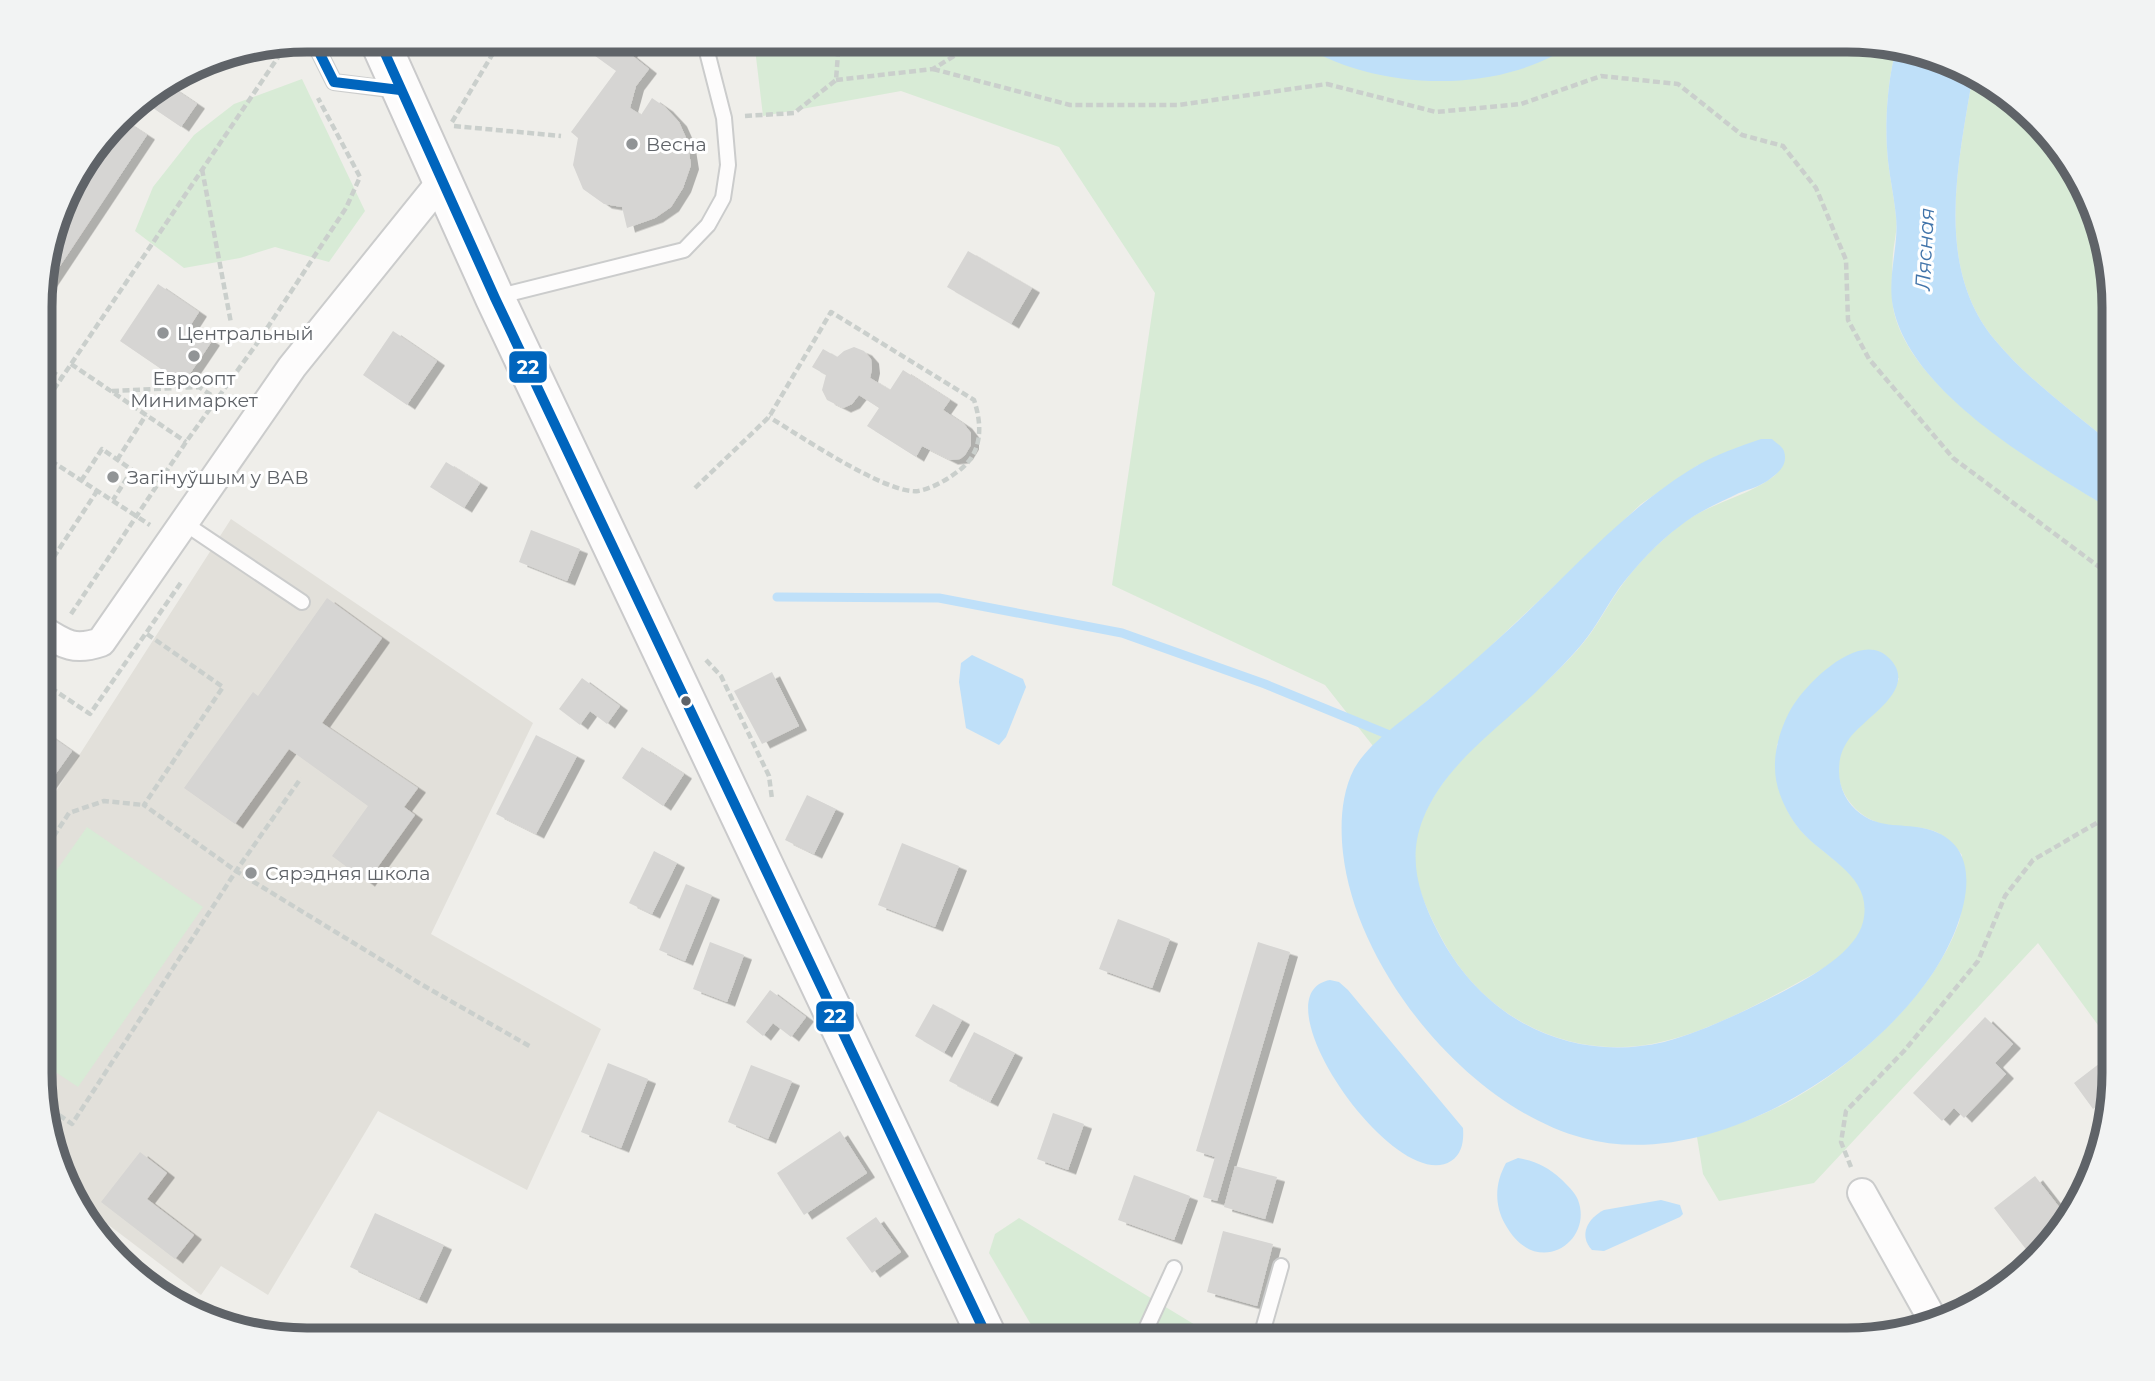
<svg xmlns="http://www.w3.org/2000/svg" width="2155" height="1381" font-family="Montserrat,sans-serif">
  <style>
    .education { fill: #e2e0da }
    .green { fill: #d8ebd6 }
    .water { fill: #bfe0f9 }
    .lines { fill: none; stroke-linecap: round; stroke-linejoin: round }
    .stream { stroke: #bfe0f9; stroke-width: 9 }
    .building { fill: #d6d5d3; filter: url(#shadow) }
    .lane-casing { stroke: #cbcccc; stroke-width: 18 }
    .street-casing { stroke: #cbcccc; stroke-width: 32 }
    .secondary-casing { stroke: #cacacb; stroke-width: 42 }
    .path { stroke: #cacfcc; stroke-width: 4.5; stroke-dasharray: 7 3.5; stroke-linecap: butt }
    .lane { stroke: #fdfcfc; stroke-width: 14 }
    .street { stroke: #fdfcfc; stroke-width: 28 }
    .secondary { stroke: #fdfcfc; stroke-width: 38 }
    .bus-1-casing { stroke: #fff; stroke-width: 16 }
    .bus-1 { stroke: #0065bd; stroke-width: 10 }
    .poi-dot { fill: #919496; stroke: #fff; stroke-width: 2.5 }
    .bus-dot { fill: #5f6368; stroke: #fff; stroke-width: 2.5 }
    .labels { text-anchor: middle; stroke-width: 6; stroke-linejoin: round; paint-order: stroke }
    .poi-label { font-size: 19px; fill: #5f6368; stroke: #fff; text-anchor: start }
    .water-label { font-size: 21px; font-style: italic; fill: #4174aa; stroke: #fff }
    .rim { fill: none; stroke: #5f6368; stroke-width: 9 }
    .line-badge { stroke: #fff; stroke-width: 2.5 }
    .badge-label { font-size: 19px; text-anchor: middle; font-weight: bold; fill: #fff }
  </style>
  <defs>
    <filter id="shadow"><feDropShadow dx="8" dy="4.5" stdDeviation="0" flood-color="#0004"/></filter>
  </defs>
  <rect width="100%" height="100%" fill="#efeeea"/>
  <polygon class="education" points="231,519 533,723 431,934 601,1029 527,1190 378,1111 268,1295 221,1266 201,1295 73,1198 42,1108 42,813"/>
  <g class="green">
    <path d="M754 40H1293C1312 53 1331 58 1353 65 1367 69 1381 75 1395 77 1460 88 1526 72 1582 40H1848L1897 48C1888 73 1885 122 1887 148 1888 171 1894 194 1896 217 1898 229 1894 241 1893 254 1892 270 1891 291 1893 307 1907 391 2047 470 2114 511V1047L2038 943 1814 1183 1719 1201 1703 1174 1697 1137C1728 1128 1758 1118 1786 1103 1852 1068 1932 996 1958 925 1964 910 1961 873 1962 855 1954 845 1946 836 1934 831 1918 825 1902 828 1886 825 1854 818 1830 786 1841 753 1852 721 1888 713 1899 678L1777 744C1774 777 1780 807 1803 833 1826 858 1870 875 1865 916 1860 953 1817 972 1788 988 1750 1008 1711 1029 1669 1040 1576 1066 1482 1020 1440 935 1425 906 1408 871 1416 838 1437 755 1533 706 1584 642 1598 625 1608 604 1622 585 1637 564 1658 543 1679 526 1706 504 1743 498 1770 479 1778 474 1782 467 1785 458L1698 465 1641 504 1475 661 1373 746 1325 685 1112 585 1155 293 1059 147 901 91 763 116Z"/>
    <path d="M1973 74 1996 86 2079 174 2114 291V446C2074 412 2029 381 1995 340 1933 266 1959 160 1973 74Z"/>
    <polygon points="302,79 365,211 329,262 275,247 240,258 184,268 135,231 153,187 194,135 234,104"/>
    <polygon points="87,827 203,907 78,1087 42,1063 42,891"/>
    <polygon points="1019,1218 1220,1340 1040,1340 989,1253 995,1234"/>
  </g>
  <g class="water">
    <path d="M1293 40H1582C1562 52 1541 63 1518 70 1446 92 1356 81 1293 40Z"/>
    <path d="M1897 48 1933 54 1973 74C1959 160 1933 266 1995 340 2029 381 2074 412 2114 446V511C2043 468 1911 395 1893 307 1887 276 1899 246 1896 217 1894 194 1888 171 1887 148 1885 122 1888 73 1897 48Z"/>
    <path d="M1761 439H1772C1776 443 1782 446 1784 451 1788 464 1780 472 1770 479 1761 486 1750 489 1739 493 1719 503 1697 512 1680 526 1658 542 1637 565 1620 587 1607 605 1597 626 1582 644 1568 661 1551 677 1535 693 1495 731 1444 766 1423 819 1407 859 1419 895 1438 932 1481 1018 1569 1064 1664 1042 1691 1035 1718 1023 1744 1011 1778 994 1854 961 1863 922 1874 876 1825 859 1800 830 1787 814 1775 790 1775 768 1774 747 1783 721 1794 704 1810 680 1862 628 1890 659 1919 690 1864 717 1849 739 1842 749 1839 758 1839 771 1839 788 1847 804 1861 814 1881 829 1904 823 1927 829 1995 847 1960 933 1933 973 1866 1073 1707 1172 1583 1138 1468 1107 1356 970 1343 853 1340 826 1341 794 1354 769 1370 741 1404 720 1428 700 1459 674 1489 648 1518 621 1575 567 1630 505 1698 465 1718 454 1740 446 1761 439Z"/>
    <polygon points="972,655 1023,679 1026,687 1006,737 999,745 966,728 959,682 961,663"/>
    <path d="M1330 980 1339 982 1348 990 1463 1128C1464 1141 1462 1154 1451 1161 1396 1197 1254 994 1330 980Z"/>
    <path d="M1518 1158C1536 1161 1548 1167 1561 1179 1567 1185 1575 1192 1578 1200 1594 1242 1536 1281 1505 1224 1494 1204 1495 1183 1506 1163Z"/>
    <path d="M1661 1200 1680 1205 1683 1214 1680 1217 1604 1251 1592 1250C1578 1235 1588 1218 1604 1210Z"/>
  </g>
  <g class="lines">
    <polyline class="stream" points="777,597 939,598 1122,633 1265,684 1387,734"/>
  </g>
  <g class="building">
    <polygon points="573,40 638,40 629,53 649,69 636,86 630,108 641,115 652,98 665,107 679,122 687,140 691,165 683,188 671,207 655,218 627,228 622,207 604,204 583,189 573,165 578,138 571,132 616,71"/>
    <polygon points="167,84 197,104 181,127 150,106 163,87"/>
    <polygon points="122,119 147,135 42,293 42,273 68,189"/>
    <polygon points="968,251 1032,288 1011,324 947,287"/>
    <polygon points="158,284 199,312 190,326 212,341 183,384 120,341"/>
    <polygon points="393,331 437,361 407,405 363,375"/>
    <polygon points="854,347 864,351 871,359 872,369 870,378 890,390 903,370 950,400 943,410 964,424 971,433 971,445 965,455 960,459 950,460 922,446 916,457 867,426 879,408 859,395 852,404 843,408 827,400 822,390 826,375 812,367 823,349 837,357 844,351"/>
    <polygon points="446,462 480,483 464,508 430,487"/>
    <polygon points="531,530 580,549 567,581 519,562"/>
    <polygon points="327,598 382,638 322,723 418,788 404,807 415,815 367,882 332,856 368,806 289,749 235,824 184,788 253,692 258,696"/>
    <polygon points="772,672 799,726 762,744 734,691"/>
    <polygon points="582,678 620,706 607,724 590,711 580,725 559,709"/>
    <polygon points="42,730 72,751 42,793"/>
    <polygon points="536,735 577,756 536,834 496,814"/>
    <polygon points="642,747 684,774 663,806 622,778"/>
    <polygon points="807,795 836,809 814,854 785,840"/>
    <polygon points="902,843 959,866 935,927 878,905"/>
    <polygon points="654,851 677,863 652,914 629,903"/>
    <polygon points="686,884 712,895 685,961 659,950"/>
    <polygon points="1118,919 1170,939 1152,988 1099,969"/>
    <polygon points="710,942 744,955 727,1002 693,989"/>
    <polygon points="1258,942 1290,952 1217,1201 1203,1197 1215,1157 1196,1151"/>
    <polygon points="770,990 806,1017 791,1037 773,1023 763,1036 746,1022"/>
    <polygon points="933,1004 962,1020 944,1053 915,1036"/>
    <polygon points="1985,1017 2013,1044 1995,1063 2006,1074 1964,1118 1954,1108 1942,1121 1913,1093"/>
    <polygon points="974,1032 1015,1053 990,1102 949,1081"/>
    <polygon points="2104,1060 2114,1074 2114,1090 2109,1117 2099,1105 2093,1109 2074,1083"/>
    <polygon points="608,1063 648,1079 621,1148 581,1132"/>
    <polygon points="751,1065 792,1081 768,1139 728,1122"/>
    <polygon points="1053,1113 1084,1124 1068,1170 1037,1159"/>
    <polygon points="840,1131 867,1173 804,1215 777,1173"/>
    <polygon points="140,1152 167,1173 147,1199 194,1235 175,1259 101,1202"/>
    <polygon points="1235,1166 1277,1177 1265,1219 1224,1207"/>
    <polygon points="1134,1175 1190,1196 1174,1240 1118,1220"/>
    <polygon points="2035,1176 2070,1221 2032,1257 1994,1208"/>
    <polygon points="375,1213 444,1245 419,1299 350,1267"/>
    <polygon points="876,1217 901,1252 872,1273 846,1238"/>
    <polygon points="1223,1231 1273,1244 1257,1306 1207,1292"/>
  </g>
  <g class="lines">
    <defs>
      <g id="lane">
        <polyline points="313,40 334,82 397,90"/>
        <polyline points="496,297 684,250 708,225 723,198 728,165 724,118 704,40"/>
        <polyline points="184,523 302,602"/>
        <polyline points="1141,1340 1174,1268"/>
        <polyline points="1260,1340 1281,1266"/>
      </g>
      <g id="street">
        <path d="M42 630C65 645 75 651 101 642L292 367 441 182"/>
        <polyline points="1862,1193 1933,1320"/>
      </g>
      <polyline id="secondary" points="379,40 495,298 989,1341"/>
    </defs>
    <use href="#lane" class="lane-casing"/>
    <use href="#street" class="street-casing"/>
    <use href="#secondary" class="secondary-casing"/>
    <g class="path">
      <polyline points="477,40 494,53"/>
      <polyline points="933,69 1070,105 1178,105 1327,84 1436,112 1521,104 1601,76 1678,84 1742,135 1783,146 1816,188 1846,260 1848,320 1869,359 1953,458 2114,578"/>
      <polyline points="836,80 933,69 980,40"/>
      <polyline points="745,116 794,113 836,80 839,40"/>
      <polyline points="452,122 501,40"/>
      <polyline points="454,126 561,136"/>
      <polyline points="202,169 231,323"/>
      <polyline points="71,364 186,442"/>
      <polyline points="42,365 62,378"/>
      <polyline points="112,391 199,387 217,399"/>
      <polyline points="42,407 287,44"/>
      <polyline points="42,455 150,525"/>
      <polyline points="117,460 146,415"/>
      <polyline points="81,481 102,449 132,470 113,500"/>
      <path d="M695 488 769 417 831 312 974 400C982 424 983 451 961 469 948 479 934 488 918 491 887 495 799 435 769 417"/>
      <polyline points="42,575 97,491"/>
      <polyline points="71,614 186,442 258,342 346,208 360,177 318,98"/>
      <polyline points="147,634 223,687 144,805 236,871 419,983 531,1047"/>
      <polyline points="706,660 721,676 769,776 772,799"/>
      <polyline points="42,682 90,714 182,581"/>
      <polyline points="42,854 69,813 104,801 144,805"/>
      <polyline points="42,1103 72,1124 236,871 301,778"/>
      <polyline points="1851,1167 1841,1142 1846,1111 1904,1051 1978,961 2005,896 2033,860 2114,813"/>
    </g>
    <use href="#lane" class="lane"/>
    <use href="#street" class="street"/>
    <use href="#secondary" class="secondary"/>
    <defs>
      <g id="bus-1">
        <polyline points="313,40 334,82 400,90"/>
        <polyline points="379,40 495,298 989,1341"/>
      </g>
    </defs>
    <use href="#bus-1" class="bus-1-casing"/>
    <use href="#bus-1" class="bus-1"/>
  </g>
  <g class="poi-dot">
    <circle cx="632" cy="144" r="7"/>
    <circle cx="163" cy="333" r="7"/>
    <circle cx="194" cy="356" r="7"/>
    <circle cx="113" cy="477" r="7"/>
    <circle cx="251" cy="873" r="7"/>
  </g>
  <circle class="bus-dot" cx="686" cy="701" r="6"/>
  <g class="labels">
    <g class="poi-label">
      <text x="646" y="151">Весна</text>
      <text x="177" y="340">Центральный</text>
      <text x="194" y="385" text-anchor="middle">Евроопт<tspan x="194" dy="22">Минимаркет</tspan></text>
      <text x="127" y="484">Загінуўшым у ВАВ</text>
      <text x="265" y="880">Сярэдняя школа</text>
    </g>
    <g class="water-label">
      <text transform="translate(1925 249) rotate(-87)" y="7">Лясная</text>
    </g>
  </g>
  <path d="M0 0H2155V1381H0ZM307 52H1847A255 255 0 0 1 2102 307V1073A255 255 0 0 1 1847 1328H307A255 255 0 0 1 52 1073V307A255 255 0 0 1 307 52Z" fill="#f2f3f3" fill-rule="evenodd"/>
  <path class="rim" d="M307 52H1847A255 255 0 0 1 2102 307V1073A255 255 0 0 1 1847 1328H307A255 255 0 0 1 52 1073V307A255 255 0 0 1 307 52Z"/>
  <g class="line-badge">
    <rect x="508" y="350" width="40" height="34" rx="7" fill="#0065bd"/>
    <rect x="815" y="1000" width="40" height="33" rx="7" fill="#0065bd"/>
  </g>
  <g class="badge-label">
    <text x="528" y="374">22</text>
    <text x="835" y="1023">22</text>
  </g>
</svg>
